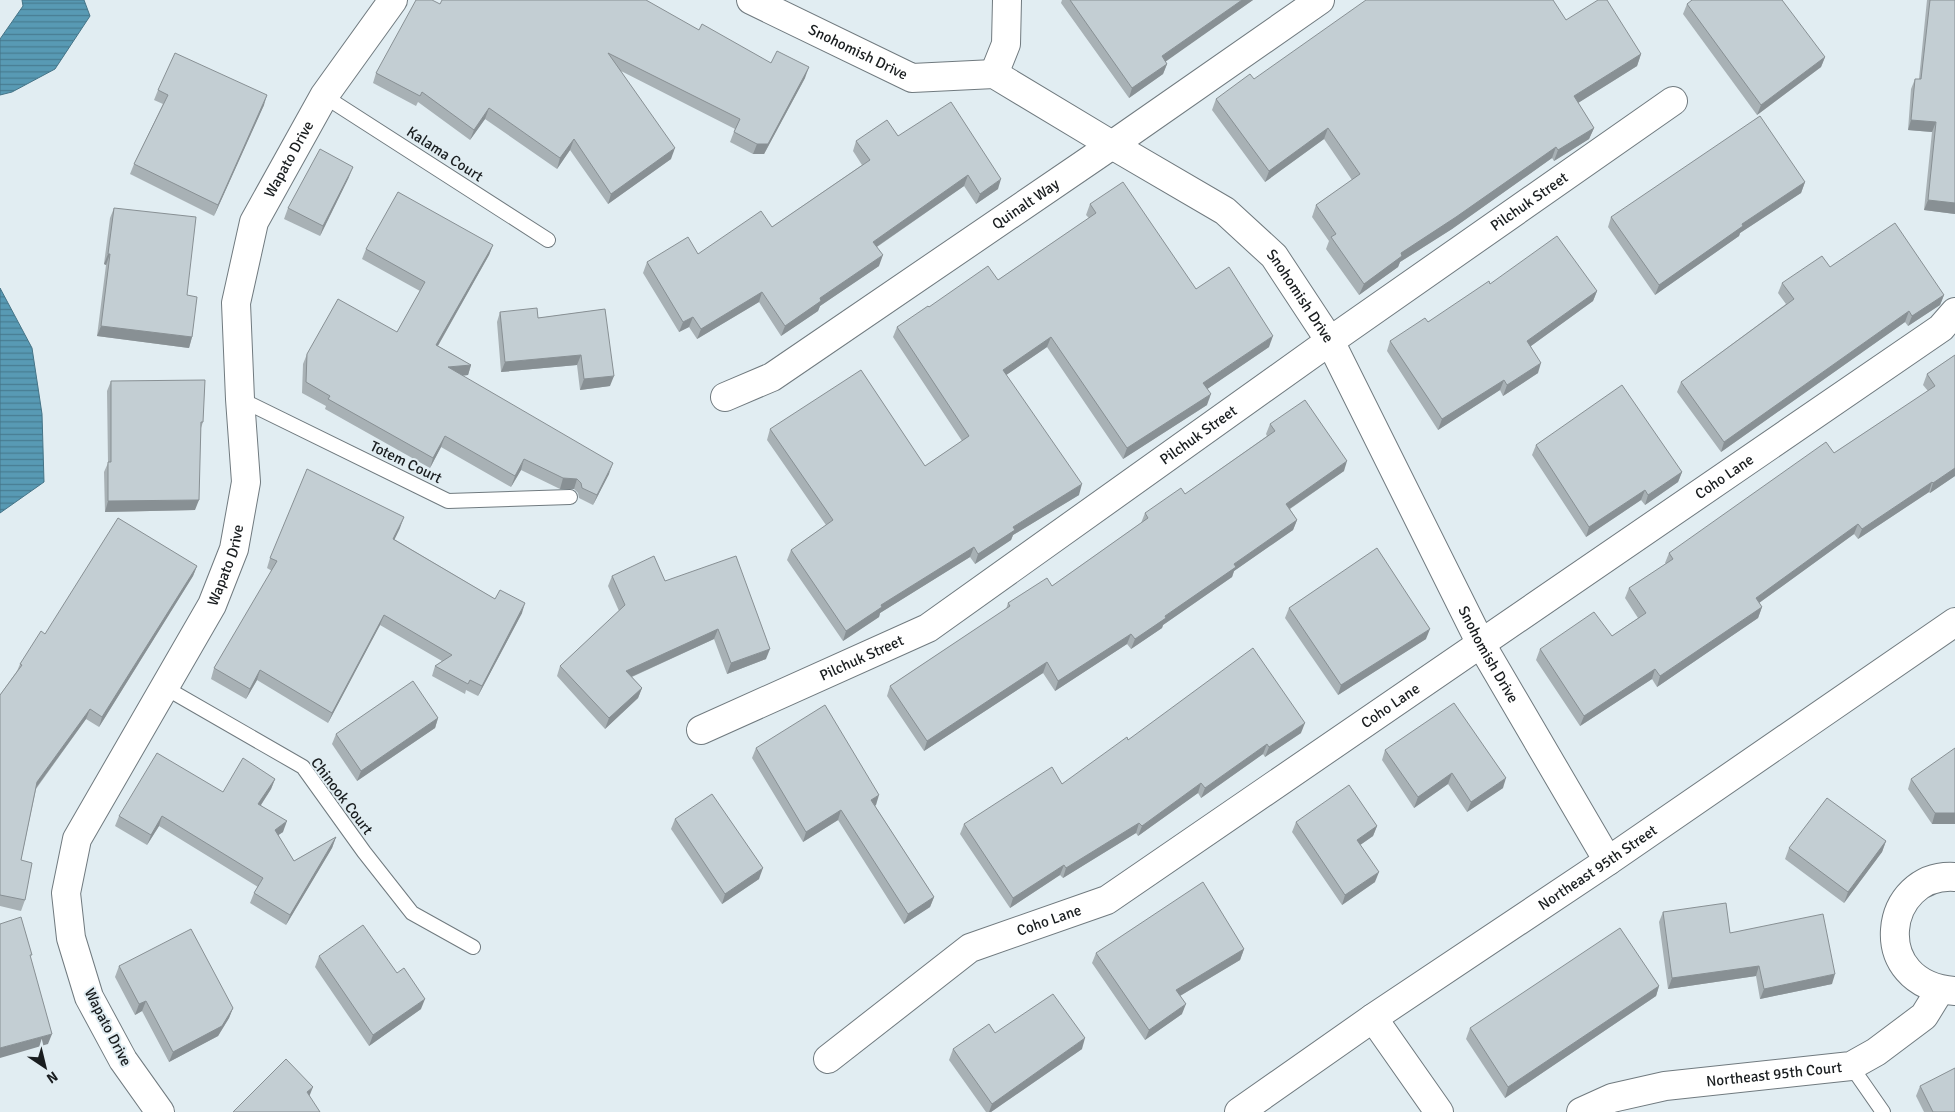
<svg xmlns="http://www.w3.org/2000/svg" width="1955" height="1112" font-family="Signika,sans-serif">
  <style>
    .water { fill: url(#water-rules); stroke: #457487 }
    .lines { fill: none; stroke-linecap: round; stroke-linejoin: round }
    .service-casing { stroke: #707a7f; stroke-width: 16 }
    .minor-casing { stroke: #707a7f; stroke-width: 30 }
    .service { stroke: #fff; stroke-width: 14 }
    .minor { stroke: #fff; stroke-width: 28 }
    .wall { fill: #a8b1b5 }
    .shaded-wall { fill: #889094 }
    .building { fill: #c3ced3; stroke: #889094 }
    .labels { text-anchor: middle; stroke-width: 4; stroke-linejoin: round; paint-order: stroke }
    .street-label { font-size: 15px; fill: #191d1f; stroke: #e1edf2 }
  </style>
  <defs>
    <pattern id="water-rules" width="6" height="5" patternUnits="userSpaceOnUse" patternTransform="scale(1.25)"><rect width="6" height="5" fill="#589ab4"/><path d="M0 2.5h6" fill="none" stroke="#487d92"/></pattern>
  </defs>
  <rect width="100%" height="100%" fill="#e1edf2"/>
  <g class="water">
    <polygon points="22,0 84,0 90,16 55,69 12,92 0,95 0,39 23,6"/>
    <polygon points="0,288 32,348 42,414 44,482 0,513"/>
  </g>
  <g class="lines">
    <defs>
      <g id="service">
        <polyline points="324,96 548,240"/>
        <polyline points="240,399 448,501 570,497"/>
        <polyline points="164,687 303,767 364,852 412,913 473,947"/>
        <polyline points="1851,1066 1883,1112"/>
      </g>
      <g id="minor">
        <path id="s1" d="M751 0 912 78 994 74 1112 145 1225 211 1274 256 1330 341 1481 644 1608 861"/>
        <polyline points="994,74 1006,44 1007,0"/>
        <path id="s2" d="M725 397 772 377 1112 145 1320 0"/>
        <path id="s3" d="M701 730 928 628 1330 341 1673 101"/>
        <path d="M1955 877C1883 872 1867 985 1955 991"/>
        <polyline points="1373,1018 1439,1112"/>
        <path id="s4" d="M828 1059 970 948 1107 900 1941 328 1955 312"/>
        <path id="s5" d="M160 1112 123 1060 89 997 71 938 66 893 77 839 212 605 234 549 246 482 240 399 236 303 254 222 324 96 393 0"/>
        <path id="s6" d="M1239 1112 1373 1018 1608 861 1955 622"/>
        <path id="s7" d="M1581 1112 1612 1098 1665 1086 1851 1066 1876 1052 1924 1016 1940 990"/>
      </g>
    </defs>
    <use href="#service" class="service-casing"/>
    <use href="#minor" class="minor-casing"/>
    <use href="#service" class="service"/>
    <use href="#minor" class="minor"/>
  </g>
  <g class="wall">
    <polygon points="1062,0 1253,0 1165,61 1167,64 1163,74 1129,98 1061,3"/>
    <polygon points="1927,0 1955,0 1955,214 1924,210 1932,132 1908,130 1911,89 1915,79 1919,79"/>
    <polygon points="440,4 699,30 771,63 805,78 764,154 753,154 730,142 735,129 621,71 671,159 608,204 570,150 557,169 485,119 470,140 418,102 416,106 373,83 376,73"/>
    <polygon points="1687,4 1825,57 1821,67 1757,115 1683,14"/>
    <polygon points="1566,20 1641,54 1637,66 1578,103 1594,128 1589,139 1554,161 1552,158 1452,229 1400,262 1398,267 1359,295 1326,249 1329,241 1312,217 1316,205 1352,180 1324,139 1265,182 1212,110 1216,99 1254,79"/>
    <polygon points="158,90 264,105 214,216 130,174 134,164 163,104 154,100"/>
    <polygon points="898,136 998,189 976,204 964,186 877,247 879,266 820,306 818,311 781,336 759,302 697,339 689,327 679,332 643,273 647,262 698,254 772,227 862,165 853,151 856,141"/>
    <polygon points="349,177 320,236 284,219 288,208"/>
    <polygon points="1805,182 1801,193 1740,233 1739,236 1655,295 1608,227 1611,217"/>
    <polygon points="1090,204 1269,347 1207,389 1207,405 1123,459 1047,347 1006,375 1079,495 1013,535 1011,540 975,564 970,557 880,613 879,617 843,641 787,560 791,550 826,525 767,440 770,429 925,466 962,441 893,337 897,327 929,307 998,280 1089,218 1086,215"/>
    <polygon points="114,208 187,295 192,337 189,348 97,336 106,265 104,264 110,218"/>
    <polygon points="493,245 489,255 438,346 471,365 468,375 462,376 609,474 593,505 579,498 578,493 574,489 560,489 521,470 511,487 441,447 430,468 325,409 326,406 302,393 303,364 307,354 397,332 420,291 362,259 366,249"/>
    <polygon points="1830,267 1944,295 1940,305 1908,326 1905,322 1721,452 1677,392 1681,382 1786,304 1778,293 1782,283"/>
    <polygon points="1490,284 1597,291 1593,301 1531,346 1538,373 1503,396 1500,390 1438,430 1387,351 1390,341 1428,322"/>
    <polygon points="605,309 610,386 580,390 577,365 501,372 497,322 500,312 538,318"/>
    <polygon points="1955,355 1955,476 1930,493 1929,492 1858,539 1854,534 1759,603 1762,607 1758,618 1657,687 1652,679 1580,726 1536,660 1540,649 1612,636 1638,618 1625,598 1629,588 1666,564 1665,563 1669,553 1834,453 1928,391 1923,385 1927,374"/>
    <polygon points="111,381 203,422 201,428 195,510 105,512 104,472 108,463 107,391"/>
    <polygon points="1270,424 1344,471 1290,509 1297,520 1293,530 1234,571 1232,577 1163,625 1162,628 1131,649 1127,644 1055,691 1043,673 924,751 887,696 890,686 1006,609 1008,603 1052,586 1141,523 1145,513 1185,494 1267,436 1266,434"/>
    <polygon points="1536,445 1682,472 1678,482 1645,505 1641,500 1586,537 1532,455"/>
    <polygon points="400,528 394,539 495,599 522,613 478,696 466,690 465,694 432,676 435,666 442,661 380,625 328,723 257,680 246,699 211,679 214,668 272,571 267,568 270,558"/>
    <polygon points="197,566 193,576 99,727 86,719 36,789 21,860 25,900 21,911 0,906 0,695 17,671 20,664 45,634"/>
    <polygon points="612,576 665,581 766,659 727,674 714,639 632,677 642,688 638,698 605,729 557,676 560,666 619,611 608,586"/>
    <polygon points="1289,608 1426,639 1338,695 1285,618"/>
    <polygon points="438,718 435,728 357,781 332,744 336,734"/>
    <polygon points="1301,733 1265,757 1263,754 1201,798 1198,793 1138,836 1136,833 1063,878 1060,875 1010,908 960,834 964,824 1062,784 1128,740"/>
    <polygon points="756,748 876,805 875,806 934,897 930,907 904,924 838,820 803,842 752,758"/>
    <polygon points="1385,750 1503,788 1467,812 1448,784 1414,808 1382,760"/>
    <polygon points="275,779 271,789 261,805 283,832 278,835 294,861 336,837 332,848 286,925 250,903 254,893 258,887 159,826 147,845 115,826 119,816 223,792"/>
    <polygon points="1911,779 1955,824 1932,824 1908,789"/>
    <polygon points="675,819 759,879 722,904 671,829"/>
    <polygon points="1296,822 1377,826 1373,836 1360,845 1375,882 1342,905 1292,832"/>
    <polygon points="1886,841 1882,852 1844,903 1785,859 1789,848"/>
    <polygon points="1663,912 1832,984 1760,999 1756,976 1668,989 1659,922"/>
    <polygon points="1244,949 1240,960 1180,996 1182,1014 1145,1040 1092,963 1096,953"/>
    <polygon points="319,956 421,1009 369,1046 315,967"/>
    <polygon points="119,966 233,1008 229,1018 218,1036 169,1062 142,1011 135,1015 115,977"/>
    <polygon points="1659,986 1656,996 1505,1098 1466,1039 1470,1028"/>
    <polygon points="995,1033 1082,1049 991,1112 986,1112 949,1060 953,1049"/>
    <polygon points="1920,1086 1955,1112 1924,1112 1916,1096"/>
  </g>
  <g class="shaded-wall">
    <polygon points="1242,0 1253,0 1158,67 1162,56"/>
    <polygon points="1641,54 1637,66 1570,108 1574,96"/>
    <polygon points="1825,57 1821,67 1757,115 1761,105"/>
    <polygon points="1167,64 1163,74 1129,98 1132,88"/>
    <polygon points="809,67 805,78 764,154 753,154 757,144"/>
    <polygon points="267,95 264,105 214,216 218,205"/>
    <polygon points="489,108 485,119 470,140 474,130"/>
    <polygon points="1911,120 1936,122 1932,132 1908,130"/>
    <polygon points="1328,128 1324,139 1265,182 1269,171"/>
    <polygon points="1594,128 1589,139 1554,161 1558,150"/>
    <polygon points="574,139 570,150 557,169 560,158"/>
    <polygon points="1556,147 1552,158 1452,229 1400,262 1398,267 1359,295 1364,284 1401,253"/>
    <polygon points="675,148 671,159 608,204 611,194"/>
    <polygon points="353,167 349,177 320,236 323,226"/>
    <polygon points="968,175 964,186 869,252 873,242"/>
    <polygon points="1001,179 998,189 976,204 980,194"/>
    <polygon points="1805,182 1801,193 1740,233 1739,236 1655,295 1659,285 1742,224"/>
    <polygon points="1928,200 1955,203 1955,214 1924,210"/>
    <polygon points="493,245 489,255 432,356 436,345"/>
    <polygon points="108,254 110,254 106,265 104,264"/>
    <polygon points="883,255 879,266 820,306 818,311 781,336 785,326 820,298"/>
    <polygon points="1597,291 1593,301 1524,351 1527,341"/>
    <polygon points="762,292 759,302 697,339 701,329"/>
    <polygon points="1944,295 1940,305 1908,326 1912,316"/>
    <polygon points="1909,311 1905,322 1721,452 1724,442"/>
    <polygon points="693,317 689,327 679,332 683,322"/>
    <polygon points="101,326 192,337 189,348 97,336"/>
    <polygon points="1273,336 1269,347 1200,394 1203,383"/>
    <polygon points="1051,337 1047,347 999,380 1003,370"/>
    <polygon points="581,355 577,365 501,372 505,362"/>
    <polygon points="1541,363 1538,373 1503,396 1507,385"/>
    <polygon points="471,365 468,375 444,377 448,367"/>
    <polygon points="614,376 610,386 580,390 584,379"/>
    <polygon points="1504,380 1500,390 1438,430 1442,419"/>
    <polygon points="1211,394 1207,405 1123,459 1127,448"/>
    <polygon points="445,436 441,447 430,468 433,458"/>
    <polygon points="524,459 521,470 511,487 515,476"/>
    <polygon points="1347,461 1344,471 1282,514 1286,504"/>
    <polygon points="613,463 609,474 593,505 597,495"/>
    <polygon points="1955,468 1955,476 1930,493 1933,483"/>
    <polygon points="1682,472 1678,482 1645,505 1648,495"/>
    <polygon points="563,478 577,479 574,489 560,489"/>
    <polygon points="1932,482 1929,492 1858,539 1862,529"/>
    <polygon points="1082,484 1079,495 1013,535 1011,540 975,564 978,554 1013,527"/>
    <polygon points="1645,490 1641,500 1586,537 1589,527"/>
    <polygon points="199,500 195,510 105,512 108,501"/>
    <polygon points="404,517 400,528 390,549 393,539"/>
    <polygon points="1297,520 1293,530 1234,571 1232,577 1163,625 1162,628 1131,649 1135,639 1234,564"/>
    <polygon points="1858,524 1854,534 1752,608 1756,598"/>
    <polygon points="974,547 970,557 880,613 879,617 843,641 846,631 881,605"/>
    <polygon points="197,566 193,576 99,727 102,717"/>
    <polygon points="525,603 522,613 478,696 482,686"/>
    <polygon points="1762,607 1758,618 1657,687 1660,676"/>
    <polygon points="384,615 380,625 328,723 332,713"/>
    <polygon points="718,629 714,639 622,681 626,671"/>
    <polygon points="1430,629 1426,639 1338,695 1341,685"/>
    <polygon points="1131,634 1127,644 1055,691 1058,681"/>
    <polygon points="770,649 766,659 727,674 731,663"/>
    <polygon points="1047,662 1043,673 924,751 927,741"/>
    <polygon points="1655,669 1652,679 1580,726 1584,716"/>
    <polygon points="260,670 257,680 246,699 250,689"/>
    <polygon points="642,688 638,698 605,729 609,718"/>
    <polygon points="90,709 86,719 33,792 37,782"/>
    <polygon points="438,718 435,728 357,781 361,771"/>
    <polygon points="1305,723 1301,733 1265,757 1269,747"/>
    <polygon points="1267,744 1263,754 1201,798 1205,788"/>
    <polygon points="1452,773 1448,784 1414,808 1418,797"/>
    <polygon points="1506,778 1503,788 1467,812 1471,802"/>
    <polygon points="275,779 271,789 255,814 258,804"/>
    <polygon points="1201,783 1198,793 1138,836 1142,826"/>
    <polygon points="879,795 876,805 867,810 871,800"/>
    <polygon points="841,810 838,820 803,842 806,832"/>
    <polygon points="1935,813 1955,813 1955,824 1932,824"/>
    <polygon points="162,816 159,826 147,845 151,835"/>
    <polygon points="287,821 283,832 271,840 275,830"/>
    <polygon points="1139,823 1136,833 1063,878 1066,868"/>
    <polygon points="1377,826 1373,836 1353,850 1357,840"/>
    <polygon points="336,837 332,848 286,925 290,915"/>
    <polygon points="1886,841 1882,852 1844,903 1848,892"/>
    <polygon points="1064,865 1060,875 1010,908 1013,898"/>
    <polygon points="763,868 759,879 722,904 725,894"/>
    <polygon points="1379,872 1375,882 1342,905 1345,895"/>
    <polygon points="934,897 930,907 904,924 908,914"/>
    <polygon points="1244,949 1240,960 1173,1000 1176,990"/>
    <polygon points="1759,966 1756,976 1668,989 1672,978"/>
    <polygon points="1835,974 1832,984 1760,999 1764,989"/>
    <polygon points="1659,986 1656,996 1505,1098 1508,1087"/>
    <polygon points="425,999 421,1009 369,1046 373,1035"/>
    <polygon points="146,1001 142,1011 135,1015 139,1004"/>
    <polygon points="1186,1004 1182,1014 1145,1040 1149,1030"/>
    <polygon points="233,1008 229,1018 218,1036 169,1062 173,1052"/>
    <polygon points="52,1034 48,1044 0,1058 0,1048"/>
    <polygon points="1085,1038 1082,1049 991,1112 989,1112 992,1104"/>
    <polygon points="313,1087 309,1097 307,1092"/>
  </g>
  <g class="building">
    <polygon points="416,0 432,0 440,4 442,0 646,0 699,30 702,24 771,63 777,51 809,67 768,144 757,144 734,132 740,119 608,53 675,148 611,194 574,139 560,158 489,108 474,130 422,92 420,96 376,73"/>
    <polygon points="1070,0 1242,0 1162,56 1167,64 1132,88"/>
    <polygon points="1366,0 1553,0 1566,20 1598,0 1607,0 1641,54 1574,96 1594,128 1558,150 1556,147 1456,217 1401,253 1402,256 1364,284 1331,237 1336,234 1316,205 1360,174 1328,128 1269,171 1216,99 1250,74 1254,79"/>
    <polygon points="1692,0 1782,0 1825,57 1761,105 1687,4"/>
    <polygon points="1930,0 1955,0 1955,203 1928,200 1936,122 1911,120 1915,79 1921,79"/>
    <polygon points="175,53 267,95 218,205 134,164 168,95 158,90"/>
    <polygon points="951,102 1001,179 980,194 968,175 873,242 883,255 820,298 821,301 785,326 762,292 701,329 693,317 683,322 647,262 688,237 698,254 761,211 772,227 870,160 856,141 887,120 898,136"/>
    <polygon points="1760,116 1805,182 1742,224 1743,226 1659,285 1611,217"/>
    <polygon points="320,149 353,167 323,226 288,208"/>
    <polygon points="1123,182 1196,289 1229,267 1273,336 1203,383 1211,394 1127,448 1051,337 1003,370 1082,484 1013,527 1015,530 978,554 974,547 881,605 882,607 846,631 791,550 833,520 770,429 861,370 925,466 969,436 897,327 928,306 929,307 988,266 998,280 1096,213 1090,204"/>
    <polygon points="398,192 493,245 436,345 471,365 448,367 613,463 597,495 582,488 581,483 577,479 563,478 524,459 515,476 445,436 433,458 328,399 330,396 306,382 307,354 338,299 397,332 425,282 366,249"/>
    <polygon points="114,208 196,217 187,295 197,297 192,337 101,326 110,254 108,254"/>
    <polygon points="1895,223 1944,295 1912,316 1909,311 1724,442 1681,382 1794,299 1782,283 1822,256 1830,267"/>
    <polygon points="1557,236 1597,291 1527,341 1541,363 1507,385 1504,380 1442,419 1390,341 1425,318 1428,322 1489,281 1490,284"/>
    <polygon points="537,308 538,318 605,309 614,376 584,379 581,355 505,362 500,312"/>
    <polygon points="1955,355 1955,468 1933,483 1932,482 1862,529 1858,524 1756,598 1762,607 1660,676 1655,669 1584,716 1540,649 1594,612 1612,636 1646,613 1629,588 1673,559 1669,553 1826,442 1834,453 1935,386 1927,374"/>
    <polygon points="205,380 203,422 201,422 199,500 108,501 108,462 111,462 111,381"/>
    <polygon points="1622,385 1682,472 1648,495 1645,490 1589,527 1536,445"/>
    <polygon points="1305,400 1347,461 1286,504 1297,520 1234,564 1236,567 1165,616 1166,618 1135,639 1131,634 1058,681 1047,662 927,741 890,686 1010,606 1008,603 1047,578 1052,586 1148,518 1145,513 1181,488 1185,494 1275,431 1270,424"/>
    <polygon points="307,469 404,517 393,539 495,599 500,590 525,603 482,686 470,680 468,684 435,666 452,655 384,615 332,713 260,670 250,689 214,668 277,561 270,558"/>
    <polygon points="118,518 197,566 102,717 90,709 37,782 21,860 32,863 25,900 0,895 0,695 22,665 20,664 41,631 45,634"/>
    <polygon points="1377,548 1430,629 1341,685 1289,608"/>
    <polygon points="654,556 665,581 736,556 770,649 731,663 718,629 626,671 642,688 609,718 560,666 625,605 612,576"/>
    <polygon points="1253,648 1305,723 1269,747 1267,744 1205,788 1201,783 1142,826 1139,823 1066,868 1064,865 1013,898 964,824 1052,767 1062,784 1127,737 1128,740"/>
    <polygon points="413,681 438,718 361,771 336,734"/>
    <polygon points="1454,703 1506,778 1471,802 1452,773 1418,797 1385,750"/>
    <polygon points="825,705 879,795 871,800 934,897 908,914 841,810 806,832 756,748"/>
    <polygon points="1955,748 1955,813 1935,813 1911,779"/>
    <polygon points="157,753 223,792 243,758 275,779 258,804 287,821 275,830 294,861 336,837 290,915 254,893 263,878 162,816 151,835 119,816"/>
    <polygon points="1349,785 1377,826 1357,840 1379,872 1345,895 1296,822"/>
    <polygon points="712,794 763,868 725,894 675,819"/>
    <polygon points="1827,798 1886,841 1848,892 1789,848"/>
    <polygon points="1203,882 1244,949 1176,990 1186,1004 1149,1030 1096,953"/>
    <polygon points="1726,903 1730,933 1823,914 1835,974 1764,989 1759,966 1672,978 1663,912"/>
    <polygon points="21,917 32,955 30,955 52,1034 0,1048 0,924"/>
    <polygon points="363,925 397,973 404,968 425,999 373,1035 319,956"/>
    <polygon points="1620,928 1659,986 1508,1087 1470,1028"/>
    <polygon points="191,929 233,1008 222,1026 173,1052 146,1001 139,1004 119,966"/>
    <polygon points="1053,994 1085,1038 992,1104 953,1049 989,1024 995,1033"/>
    <polygon points="286,1059 313,1087 307,1092 320,1112 233,1112"/>
    <polygon points="1955,1068 1955,1112 1933,1112 1920,1086"/>
  </g>
  <g class="labels">
    <g class="street-label">
      <text dy="5" stroke="none"><textPath href="#s1" startOffset="119">Snohomish Drive</textPath></text>
      <text transform="translate(445 154) rotate(33)" y="5">Kalama Court</text>
      <text dy="5" stroke="none"><textPath href="#s5" startOffset="1030">Wapato Drive</textPath></text>
      <text dy="5" stroke="none"><textPath href="#s3" startOffset="986">Pilchuk Street</textPath></text>
      <text dy="5" stroke="none"><textPath href="#s2" startOffset="358">Quinalt Way</textPath></text>
      <text dy="5" stroke="none"><textPath href="#s1" startOffset="644">Snohomish Drive</textPath></text>
      <text dy="5" stroke="none"><textPath href="#s3" startOffset="581">Pilchuk Street</textPath></text>
      <text transform="translate(406 462) rotate(26)" y="5">Totem Court</text>
      <text dy="5" stroke="none"><textPath href="#s4" startOffset="1074">Coho Lane</textPath></text>
      <text dy="5" stroke="none"><textPath href="#s5" startOffset="610">Wapato Drive</textPath></text>
      <text dy="5" stroke="none"><textPath href="#s1" startOffset="1049">Snohomish Drive</textPath></text>
      <text dy="5" stroke="none"><textPath href="#s3" startOffset="176">Pilchuk Street</textPath></text>
      <text dy="5" stroke="none"><textPath href="#s4" startOffset="669">Coho Lane</textPath></text>
      <text transform="translate(342 796) rotate(53)" y="5">Chinook Court</text>
      <text dy="5" stroke="none"><textPath href="#s6" startOffset="434">Northeast 95th Street</textPath></text>
      <text dy="5" stroke="none"><textPath href="#s4" startOffset="264">Coho Lane</textPath></text>
      <text transform="translate(108 1027) rotate(63)" y="5">Wapato Drive</text>
      <text dy="5" stroke="none"><textPath href="#s7" startOffset="198">Northeast 95th Court</textPath></text>
    </g>
  </g>
  <g transform="translate(45 1067) rotate(145)" stroke="#e1edf2" stroke-width="4" paint-order="stroke">
  <path d="M0-4L9 19L0 12L-9 19Z" fill="#191d1f"/>
  <text y="-8" font-size="14" font-weight="bold" text-anchor="middle" fill="#191d1f">N</text>
  </g>
</svg>
